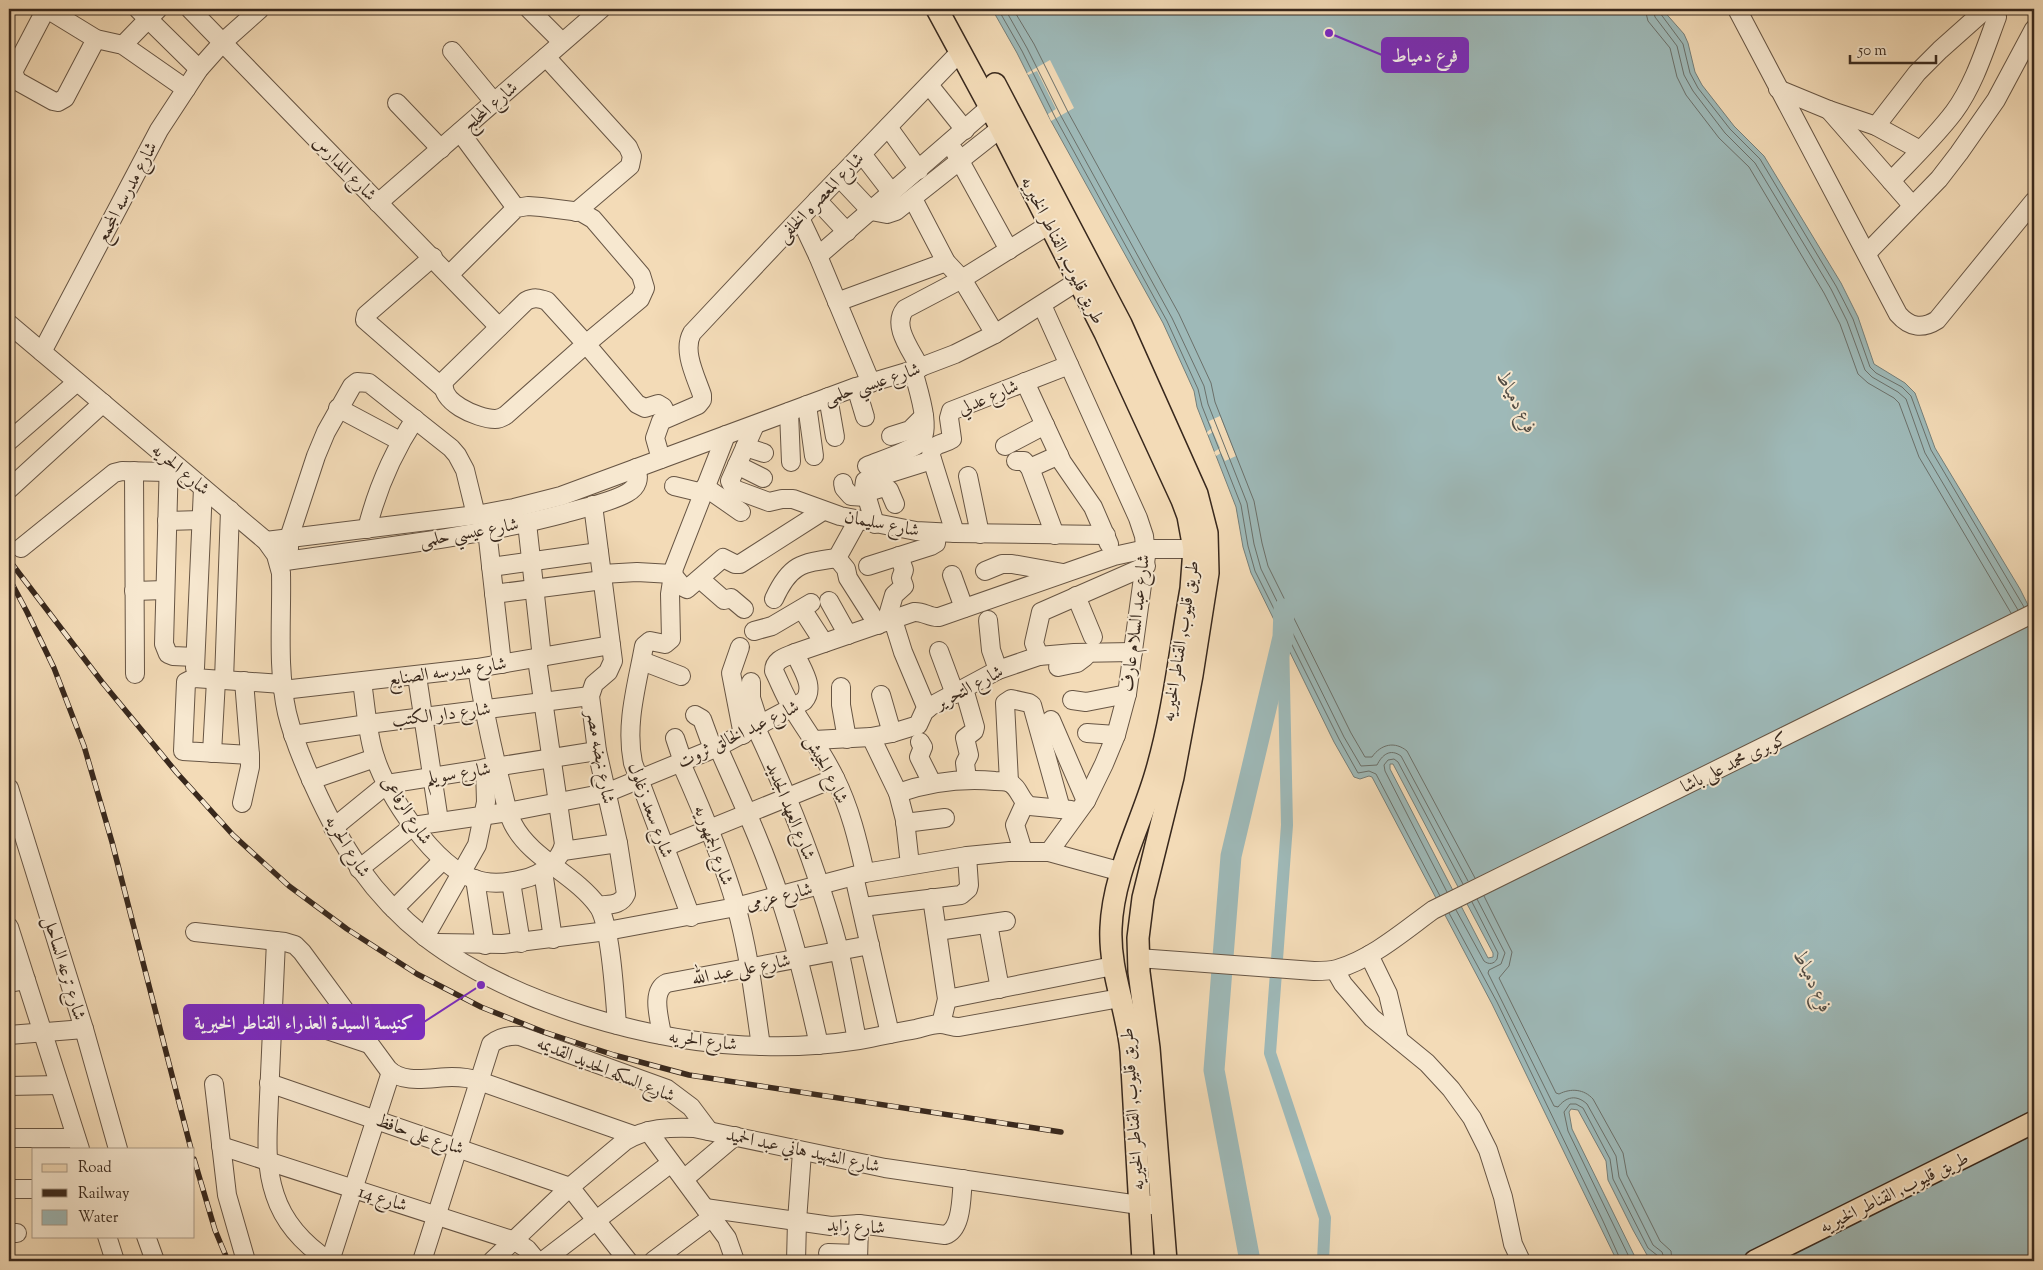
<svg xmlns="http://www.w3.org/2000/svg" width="2043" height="1270" font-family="'Sorts Mill Goudy',Amiri,serif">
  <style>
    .water { fill: #9eb9b8; stroke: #757f7a; fill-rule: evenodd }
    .pier { fill: #f3dbb7 }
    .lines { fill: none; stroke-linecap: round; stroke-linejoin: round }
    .shore { stroke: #6b706a; stroke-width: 1 }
    .canal { stroke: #9eb9b8; stroke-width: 12 }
    .river { stroke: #9eb9b8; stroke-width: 21 }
    .minor-casing { stroke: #675544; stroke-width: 20 }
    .major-casing { stroke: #38281d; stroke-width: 24 }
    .minor { stroke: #f7e8d0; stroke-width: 18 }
    .major { stroke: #f3dbb7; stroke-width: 21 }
    .rail-casing { stroke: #38281d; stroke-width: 5.5 }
    .rail { stroke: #f7e8d0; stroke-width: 4; stroke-dasharray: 11; stroke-linecap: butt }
    .labels { text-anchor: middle; stroke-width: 4; stroke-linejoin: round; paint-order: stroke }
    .street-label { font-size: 18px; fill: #38281d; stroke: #f7e8d0 }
    .water-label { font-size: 19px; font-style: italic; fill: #524c44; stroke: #f7e8d0 }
    .leader { fill: none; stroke: #7b2cbf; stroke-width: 2 }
    .callout-dot { fill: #7b2cbf; stroke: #f7e8d0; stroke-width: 2 }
    .callout { fill: #7b2cbf; stroke: #7b2cbf; stroke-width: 2 }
    .callout-label { font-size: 19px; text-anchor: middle; font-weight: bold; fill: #fff }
  </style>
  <rect width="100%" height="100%" fill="#f3dbb7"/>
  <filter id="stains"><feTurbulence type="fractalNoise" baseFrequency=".004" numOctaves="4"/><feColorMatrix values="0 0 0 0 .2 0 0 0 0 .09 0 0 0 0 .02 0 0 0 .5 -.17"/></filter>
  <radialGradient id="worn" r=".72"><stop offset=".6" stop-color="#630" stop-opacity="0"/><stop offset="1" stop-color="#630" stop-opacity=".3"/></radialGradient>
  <path class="water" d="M992 9H1662L1684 34 1688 43 1695 72 1702 85 1734 126 1764 156 1841 283 1858 317 1874 364 1905 383 1915 393 1935 448 2020 589 2034 617V1261H1655L1647 1255 1633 1230 1608 1180 1606 1161 1578 1110 1571 1109 1569 1112 1572 1129 1637 1261H1617L1492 1004 1372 777 1369 776 1360 779 1354 777 1334 742 1251 573 1243 547 1236 507 1197 407 1194 391 1163 323 1051 121 1017 53ZM1390 764H1393L1493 953V957L1488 958 1390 769Z"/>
  <g class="pier">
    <polygon points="1050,60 1074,108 1051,121 1048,114 1056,109 1037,71 1028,75 1027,73"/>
    <polygon points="1220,416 1236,456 1225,461 1221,453 1216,456 1214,452 1220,448 1213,432 1208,435 1207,432 1212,428 1209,421"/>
  </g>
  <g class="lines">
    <g class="shore">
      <polyline points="998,9 1022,51 1056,119 1167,321 1198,389 1202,406 1241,505 1248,546 1255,571 1339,739 1358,773 1369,771 1376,774 1440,896"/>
      <path d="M1005 9 1027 48 1061 116 1172 318 1204 386 1208 404 1247 503 1254 544 1261 569 1344 737 1361 766 1377 765C1382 755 1390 748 1401 756L1468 881"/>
      <path d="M1013 9 1034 44 1068 112 1179 314 1211 383 1215 402 1254 501 1262 543 1268 566 1351 733 1365 757H1372C1381 744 1395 741 1407 751L1475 878"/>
      <polyline points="1645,9 1648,21 1670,48 1677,77 1686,95 1719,138 1749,167 1824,293 1840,324 1858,374 1868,383 1894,398 1899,403 1919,457 2011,613"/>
      <polyline points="1653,9 1655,17 1677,46 1684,75 1693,91 1725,133 1755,163 1831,289 1847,321 1865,370 1872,377 1898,392 1906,399 1925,453 2018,610"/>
      <polyline points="1659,9 1660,13 1683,44 1690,73 1698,88 1730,129 1760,159 1836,286 1853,319 1870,367 1876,373 1902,387 1911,396 1931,450 2024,607"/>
      <polyline points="1447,892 1385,771 1384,765 1388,760 1394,759 1398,762 1463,884"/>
      <path d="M1484 896 1512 952 1509 966 1499 978 1556 1093 1559 1094C1571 1088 1584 1089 1593 1099L1623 1153 1627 1175 1660 1241 1671 1251 1672 1261"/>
      <path d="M1477 899 1505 953 1501 964 1489 970 1488 973 1554 1106 1558 1107C1566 1097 1576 1094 1587 1104L1616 1156 1619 1177 1653 1245 1662 1252 1665 1261"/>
      <path d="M1456 910 1484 961C1489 965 1494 964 1497 959L1498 953 1472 902"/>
      <polyline points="1449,913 1497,1002 1603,1221 1621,1261"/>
      <polyline points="1631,1261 1568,1131 1564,1112 1570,1104 1576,1104 1583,1108 1610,1159 1613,1179 1648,1248 1658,1256 1659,1261"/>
    </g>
    <polyline class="canal" points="1283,637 1287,825 1270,1053 1325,1218 1323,1261"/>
    <polyline class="river" points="1250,1261 1214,1070 1231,856 1283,637 1284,609"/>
    <defs>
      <g id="minor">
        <polyline points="46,9 14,70 14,74 17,81 53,101 58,102 65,98 96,39"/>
        <polyline points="47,9 96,39 123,45 186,89"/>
        <polyline points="138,9 199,69"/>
        <polyline points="190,9 499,327"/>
        <polyline points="529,9 562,42"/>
        <path d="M1737 9 1898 314C1910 328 1923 329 1937 320L2034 201"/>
        <polyline points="123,45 158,9"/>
        <polyline points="452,51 494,102"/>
        <polyline points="546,57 628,147 632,156 630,166 576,212"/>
        <polyline points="929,85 965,130"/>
        <polyline points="1778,89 1829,110 1876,126 1920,150"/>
        <polyline points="397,103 441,149"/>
        <polyline points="1829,110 1912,205"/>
        <polyline points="1876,126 1917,73 1940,50 1986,9"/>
        <polyline points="888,127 919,170"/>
        <polyline points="460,132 516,208"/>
        <polyline points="955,152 1009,250"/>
        <polyline points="862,154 892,193"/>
        <polyline points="839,177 871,211 887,214 896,211 1001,128"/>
        <path d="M1891 181C1912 159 1935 137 1954 112 1974 85 1985 49 1997 17L1995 11 1992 9"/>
        <polyline points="913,199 946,262 962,279 995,334"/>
        <polyline points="817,200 847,232"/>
        <polyline points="378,203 601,9"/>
        <polyline points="800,218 818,256 871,383"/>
        <polyline points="1867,253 1939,179 1959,153 1996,100 2034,29"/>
        <polyline points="818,256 990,107"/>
        <polyline points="433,257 366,315 365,320 443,388"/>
        <path d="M450 274 516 208 528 206 541 207 581 212 593 219 641 275 645 288 640 299 586 344 506 415C503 417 499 419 495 419 478 419 436 401 445 380L526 301C534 297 539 298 547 301L586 344 637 404 645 408 658 404 663 407 668 417"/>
        <polyline points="837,302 946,262"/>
        <polyline points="1042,305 1138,518 1144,536 1146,556 1127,694 1116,735 1104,764 1086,801 1049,852"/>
        <path d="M9 324 266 541 276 555 281 573C282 619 277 668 287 713 293 738 303 762 314 786 341 846 372 895 425 937 512 1004 653 1044 762 1046 794 1047 827 1045 859 1040 878 1037 897 1032 916 1029 924 1027 933 1024 940 1024 946 1024 952 1027 959 1027L1120 998"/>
        <polyline points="42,352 159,130 199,69 223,42 260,9"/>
        <path d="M920 368C912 351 891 326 905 309L962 279 1050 224"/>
        <polyline points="1025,382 1062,462 1093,507 1109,544"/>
        <polyline points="856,387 865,417"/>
        <polyline points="828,397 835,437"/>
        <polyline points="807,405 814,456"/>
        <polyline points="338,408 400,441"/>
        <polyline points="789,412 791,462"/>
        <polyline points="755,425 730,481 734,489 769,502 782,499 793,499 840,516 916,531 955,533 1106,535"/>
        <polyline points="891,436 910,430 924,416"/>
        <polyline points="9,441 77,382"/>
        <polyline points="1005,446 1045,425"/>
        <polyline points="745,447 764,453"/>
        <polyline points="169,459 164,644 168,654 173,656 195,657"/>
        <path d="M661 459 655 438 661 421 698 405 702 400V395C696 377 682 351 692 333L800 218 961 51"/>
        <polyline points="1016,461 1024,461 1030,468 1055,535"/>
        <polyline points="737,465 763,478"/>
        <path d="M867 466C882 460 905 453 918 444 934 433 917 387 913 370"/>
        <polyline points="1030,468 1059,455"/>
        <polyline points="134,471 135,674"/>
        <polyline points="968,476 980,534"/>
        <polyline points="843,483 844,488 851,496 866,497"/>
        <polyline points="674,486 703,493"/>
        <polyline points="705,487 741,512"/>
        <polyline points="9,489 103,403"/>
        <polyline points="865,493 885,487 889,490 895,504"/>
        <path d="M593 505 613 661 608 672 594 684 590 696 597 751 618 843 626 894C621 906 609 904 598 906"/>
        <polyline points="858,520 837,558 846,569 848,578 878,625"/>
        <polyline points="167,521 201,520"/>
        <polyline points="527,523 542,658"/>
        <polyline points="875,524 864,488 865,481 932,460"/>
        <path d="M367 529C377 489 392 454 415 419"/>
        <polyline points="487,530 502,664"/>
        <path d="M955 533 931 456C931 443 943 445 952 439L949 418 951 411 1069 365"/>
        <polyline points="266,541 476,515 514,508 561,496 856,387 913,370 955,354 995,334 1089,274"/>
        <polyline points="21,548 114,473 122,471 168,472"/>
        <polyline points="289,549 289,538 316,456 326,432 352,386 357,382 369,383 451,448 457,455 465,470 476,515"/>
        <path d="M279 562C374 548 473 538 566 513 586 507 609 503 627 493 638 487 640 478 636 468"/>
        <polyline points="868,566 931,546 936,543 937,533"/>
        <polyline points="491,567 599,552"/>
        <polyline points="985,571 1002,564 1012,564 1063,573"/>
        <polyline points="602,574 637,572 672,574 683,587 687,589 723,558 735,564 740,564 823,511"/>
        <polyline points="952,575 964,608"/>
        <polyline points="700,579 724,600 731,598 744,609"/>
        <polyline points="134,591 165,590"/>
        <polyline points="494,594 603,580"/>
        <polyline points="1076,596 1093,637"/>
        <path d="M774 599C790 564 801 563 837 558"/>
        <polyline points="829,601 848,635"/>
        <polyline points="802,609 824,643"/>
        <polyline points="893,620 903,652 927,709"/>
        <polyline points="988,620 991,650 998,670"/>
        <polyline points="886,622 894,595 904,586 901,578 904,570 899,556"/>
        <polyline points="754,631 772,626 811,603"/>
        <polyline points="740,647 731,673 743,735"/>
        <polyline points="939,651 955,694"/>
        <path d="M795 653C786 657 774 659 774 671 780 683 785 697 793 709 807 732 823 753 835 778 850 808 858 841 865 873"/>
        <polyline points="1039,656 1034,643 1041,612 1146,566"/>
        <polyline points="642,661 681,676"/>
        <polyline points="1058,667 1077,663 1085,657"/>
        <polyline points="195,668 203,488"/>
        <path d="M477 668C483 705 491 743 500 780 504 795 506 810 513 824 531 859 575 874 598 906 611 924 615 1000 617 1025"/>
        <polyline points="417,676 439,821"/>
        <polyline points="224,680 230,510"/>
        <path d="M362 682C366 707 367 734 375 757 387 796 435 866 474 879 490 885 507 883 523 879 541 875 560 862 564 844L537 659"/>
        <polyline points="751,682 751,698 760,726"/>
        <polyline points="841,687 841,705 847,739"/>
        <polyline points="964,689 975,727 974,731 965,738 969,755 965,763 967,779"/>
        <polyline points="283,690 477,668 611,645"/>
        <polyline points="881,695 892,733"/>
        <polyline points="1072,700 1086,702 1127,694"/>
        <polyline points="695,715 702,719 713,749"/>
        <polyline points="1051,720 1086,801"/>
        <path d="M756 728C790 800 819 873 839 950 846 980 851 1010 857 1040"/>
        <polyline points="1087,733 1116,735"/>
        <polyline points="293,735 368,724 590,696"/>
        <polyline points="871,737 898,793 905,820 910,865"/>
        <polyline points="675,738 683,762"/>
        <polyline points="814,740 871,737 892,733 918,725 924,712 931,706 998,670 1039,656 1074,653 1133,652"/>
        <polyline points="920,742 923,747 919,757 932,783"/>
        <path d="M718 747C740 797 763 846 780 898 796 946 808 995 819 1045"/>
        <polyline points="212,753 216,680"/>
        <polyline points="250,755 183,751 186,682 194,678 282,684"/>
        <path d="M681 763C702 810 722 857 736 906 749 952 754 999 761 1046"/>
        <polyline points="311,780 375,758"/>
        <polyline points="1009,782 1005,703 1011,699 1029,703 1032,705 1061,809"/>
        <polyline points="9,788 84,1029 118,1149"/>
        <path d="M898 793C930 782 961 778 995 781 1000 781 1006 781 1010 783 1020 788 1020 801 1030 806L1071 810"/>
        <polyline points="242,803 250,767 250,755 244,681"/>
        <polyline points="905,823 945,818"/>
        <polyline points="333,828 387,784 597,751"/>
        <polyline points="665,847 835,778"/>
        <polyline points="563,851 618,843"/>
        <polyline points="1023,851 1015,825 1025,803"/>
        <path d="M359 869 413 826 508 812 606 793 718 747 804 701C816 687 801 668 795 653L914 612C923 611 930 618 939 617L1114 556 1146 549H1194"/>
        <polyline points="543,871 553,939"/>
        <polyline points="854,876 890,1034"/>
        <polyline points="475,879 485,945"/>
        <polyline points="511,882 521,943"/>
        <polyline points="932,898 947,999 941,1024"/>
        <polyline points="862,907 961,895 968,889 969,885 967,856"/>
        <polyline points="394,909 443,860"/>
        <path d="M691 917 633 763C625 724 637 685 644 646L650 641 665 644 671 639 670 594 674 568 726 435"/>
        <polyline points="988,924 1000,989"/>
        <polyline points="9,927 80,1149"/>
        <polyline points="937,931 1006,921"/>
        <path d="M195 932 285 942 295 945 302 952 388 1069C403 1085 432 1077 452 1077 461 1077 470 1078 479 1081L633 1135"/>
        <polyline points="425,937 477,845 486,802 485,768"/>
        <path d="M276 941C274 993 271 1045 269 1097 268 1130 264 1163 275 1195 284 1223 305 1245 329 1261"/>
        <polyline points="437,943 503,944 607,931 736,907 865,873 967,856 1008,852 1049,852 1122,872"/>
        <polyline points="1369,955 1388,994 1399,1040"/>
        <path d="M1138 958 1314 971C1321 971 1330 971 1337 969 1372 959 1404 931 1433 910L2034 613"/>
        <polyline points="1335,970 1343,984 1372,1018 1427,1063 1451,1089 1472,1118 1488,1150 1503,1197 1513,1244 1521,1261"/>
        <polyline points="9,983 26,980"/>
        <polyline points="947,999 1113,966"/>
        <polyline points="273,1012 369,1044"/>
        <polyline points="9,1035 84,1029"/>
        <path d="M662 1035C660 1020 650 991 667 983L870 945"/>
        <polyline points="269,1083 570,1187 628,1261"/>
        <polyline points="214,1084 227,1195 246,1261"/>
        <polyline points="9,1086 59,1085"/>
        <polyline points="648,1131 727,1238 735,1261"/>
        <polyline points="9,1138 76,1138"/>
        <polyline points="221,1146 515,1241 527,1249 537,1261"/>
        <polyline points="684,1179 735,1136"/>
        <polyline points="9,1189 34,1189"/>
        <path d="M705 1208 831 1226 859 1224 945 1235C963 1229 961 1195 963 1179"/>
        <polyline points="9,1233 17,1233"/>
        <polyline points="107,1236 115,1261"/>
        <polyline points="146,1236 155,1261"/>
        <polyline points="828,1253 858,1254"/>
        <polyline points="330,1261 391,1072"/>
        <path d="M422 1261 491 1044C500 1037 509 1035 520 1036L667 1089 691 1107 709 1131"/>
        <path d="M492 1261 570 1187 625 1141C646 1128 670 1127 694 1128L885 1168 1139 1205H1153"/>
        <polyline points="543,1261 671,1163"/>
        <polyline points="653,1261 712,1217"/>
        <polyline points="796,1261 797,1221 802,1152"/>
        <polyline points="858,1261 859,1224"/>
      </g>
      <g id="major">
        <path d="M937 9 990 107 1105 333 1182 500 1188 516 1194 549 1191 589C1180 650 1173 717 1155 776 1140 826 1113 875 1111 928 1109 971 1127 1009 1131 1051L1143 1261"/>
        <polyline points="995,84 1121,324 1197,494 1207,533 1208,573 1192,675 1173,777 1143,898 1138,938 1139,972 1149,1048 1166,1261"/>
        <polyline points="1755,1261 2034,1122"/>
      </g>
    </defs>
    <use href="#minor" class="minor-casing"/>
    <use href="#major" class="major-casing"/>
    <use href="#minor" class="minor"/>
    <use href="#major" class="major"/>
    <defs>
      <g id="rail">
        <polyline points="9,560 102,682 177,773 233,835 289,886 347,929 417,974 481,1007 544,1032 614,1055 689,1075 1061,1132"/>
        <polyline points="9,578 27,612 54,668 84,746 112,842 191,1149"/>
        <polyline points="194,1159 215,1230 228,1261"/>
      </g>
    </defs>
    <use href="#rail" class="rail-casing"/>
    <use href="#rail" class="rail"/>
  </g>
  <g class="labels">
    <g class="street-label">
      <text transform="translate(490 106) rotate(-41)" y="6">شارع المحلج</text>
      <text transform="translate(345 168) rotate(46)" y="6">شارع المدارس</text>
      <text transform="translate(126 192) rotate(-62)" y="6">شارع مدرسه المجمع</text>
      <text transform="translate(820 197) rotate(-46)" y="6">شارع المعصره الخلفى</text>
      <text transform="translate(1063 250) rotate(63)" y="6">طريق قليوب, القناطر الخيريه</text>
      <text transform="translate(872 383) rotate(-18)" y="6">شارع عيسي حلمى</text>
      <text transform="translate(988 397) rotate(-23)" y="6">شارع عدلي</text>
      <text transform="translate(181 469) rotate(40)" y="6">شارع الحريه</text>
      <text transform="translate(882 523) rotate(11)" y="6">شارع سليمان</text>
      <text transform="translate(469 532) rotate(-10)" y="6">شارع عيسي حلمى</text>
      <text transform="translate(1135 623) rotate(-83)" y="6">شارع عبد السلام عارف</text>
      <text transform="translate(1180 641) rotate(-81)" y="6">طريق قليوب, القناطر الخيريه</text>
      <text transform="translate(447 671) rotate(-8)" y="6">شارع مدرسه الصنايع</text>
      <text transform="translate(969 687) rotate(-28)" y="6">شارع التحرير</text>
      <text transform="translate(441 714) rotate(-7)" y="6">شارع دار الكتب</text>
      <text transform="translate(738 734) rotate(-26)" y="6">شارع عبد الخالق ثروت</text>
      <text transform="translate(601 757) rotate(80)" y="6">شارع نهضه مصر</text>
      <text transform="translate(1734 762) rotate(-26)" y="6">كوبرى محمد على باشا</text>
      <text transform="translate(827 769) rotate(63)" y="6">شارع الجيش</text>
      <text transform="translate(458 773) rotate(-9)" y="6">شارع سويلم</text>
      <text transform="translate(407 810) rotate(57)" y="6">شارع الرفاعى</text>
      <text transform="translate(651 810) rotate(70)" y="6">شارع سعد زغلول</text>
      <text transform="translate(791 811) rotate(68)" y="6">شارع العهد الجديد</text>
      <text transform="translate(714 845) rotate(70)" y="6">شارع الجمهوريه</text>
      <text transform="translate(348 846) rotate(58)" y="6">شارع الحريه</text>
      <text transform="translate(779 896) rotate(-14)" y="6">شارع عزمى</text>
      <text transform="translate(65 968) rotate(73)" y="6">شارع ترعه الساحل</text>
      <text transform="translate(741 969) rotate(-11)" y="6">شارع على عبد الله</text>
      <text transform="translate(703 1040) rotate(7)" y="6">شارع الحريه</text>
      <text transform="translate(606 1069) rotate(22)" y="6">شارع السكه الحديد القديمه</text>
      <text transform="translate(1132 1109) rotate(-94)" y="6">طريق قليوب, القناطر الخيريه</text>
      <text transform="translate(420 1134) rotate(19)" y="6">شارع على حافظ</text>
      <text transform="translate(803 1150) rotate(12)" y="6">شارع الشهيد هاني عبد الحميد</text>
      <text transform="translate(1894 1192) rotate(-26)" y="6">طريق قليوب, القناطر الخيريه</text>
      <text transform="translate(383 1198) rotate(18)" y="6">شارع 14</text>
      <text transform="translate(856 1226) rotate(3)" y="6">شارع زايد</text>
    </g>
    <g class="water-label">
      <text transform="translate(1518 402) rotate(63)" y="7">فرع دمياط</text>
      <text transform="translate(1814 981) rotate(65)" y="7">فرع دمياط</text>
    </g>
  </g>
  <path class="leader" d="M1329 33L1382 55M481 985L424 1022"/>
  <g class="callout-dot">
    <circle cx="1329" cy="33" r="5"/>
    <circle cx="481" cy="985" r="5"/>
  </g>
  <g class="callout">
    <rect x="1382" y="38" width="86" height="34" rx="5"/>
    <rect x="184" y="1005" width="240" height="34" rx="5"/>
  </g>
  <g class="callout-label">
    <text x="1425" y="62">فرع دمياط</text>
    <text x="304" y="1029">كنيسة السيدة العذراء القناطر الخيرية</text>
  </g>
  <rect width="2043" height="1270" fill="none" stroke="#f3dbb7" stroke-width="30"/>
  <rect x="10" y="10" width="2023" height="1250" fill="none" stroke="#38281d" stroke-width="2.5"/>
  <rect x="15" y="15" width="2013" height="1240" fill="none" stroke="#38281d"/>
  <rect x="32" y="1148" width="162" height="90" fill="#f7e8d0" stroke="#ab9b88"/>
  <rect x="42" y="1164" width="25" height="8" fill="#f3dbb7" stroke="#ab9b88"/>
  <text x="78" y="1172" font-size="15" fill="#38281d">Road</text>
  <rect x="42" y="1189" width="25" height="8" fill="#38281d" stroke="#ab9b88"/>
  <text x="78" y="1198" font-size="15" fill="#38281d">Railway</text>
  <rect x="42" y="1210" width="25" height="15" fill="#9eb9b8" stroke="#ab9b88"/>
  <text x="78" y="1222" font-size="15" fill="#38281d">Water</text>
  <path d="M1850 55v8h86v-8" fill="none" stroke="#38281d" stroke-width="2.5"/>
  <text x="1858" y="55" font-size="15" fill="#38281d" stroke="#f7e8d0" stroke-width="4" paint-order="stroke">50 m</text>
  <rect width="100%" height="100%" filter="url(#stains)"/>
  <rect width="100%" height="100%" fill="url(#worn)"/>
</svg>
